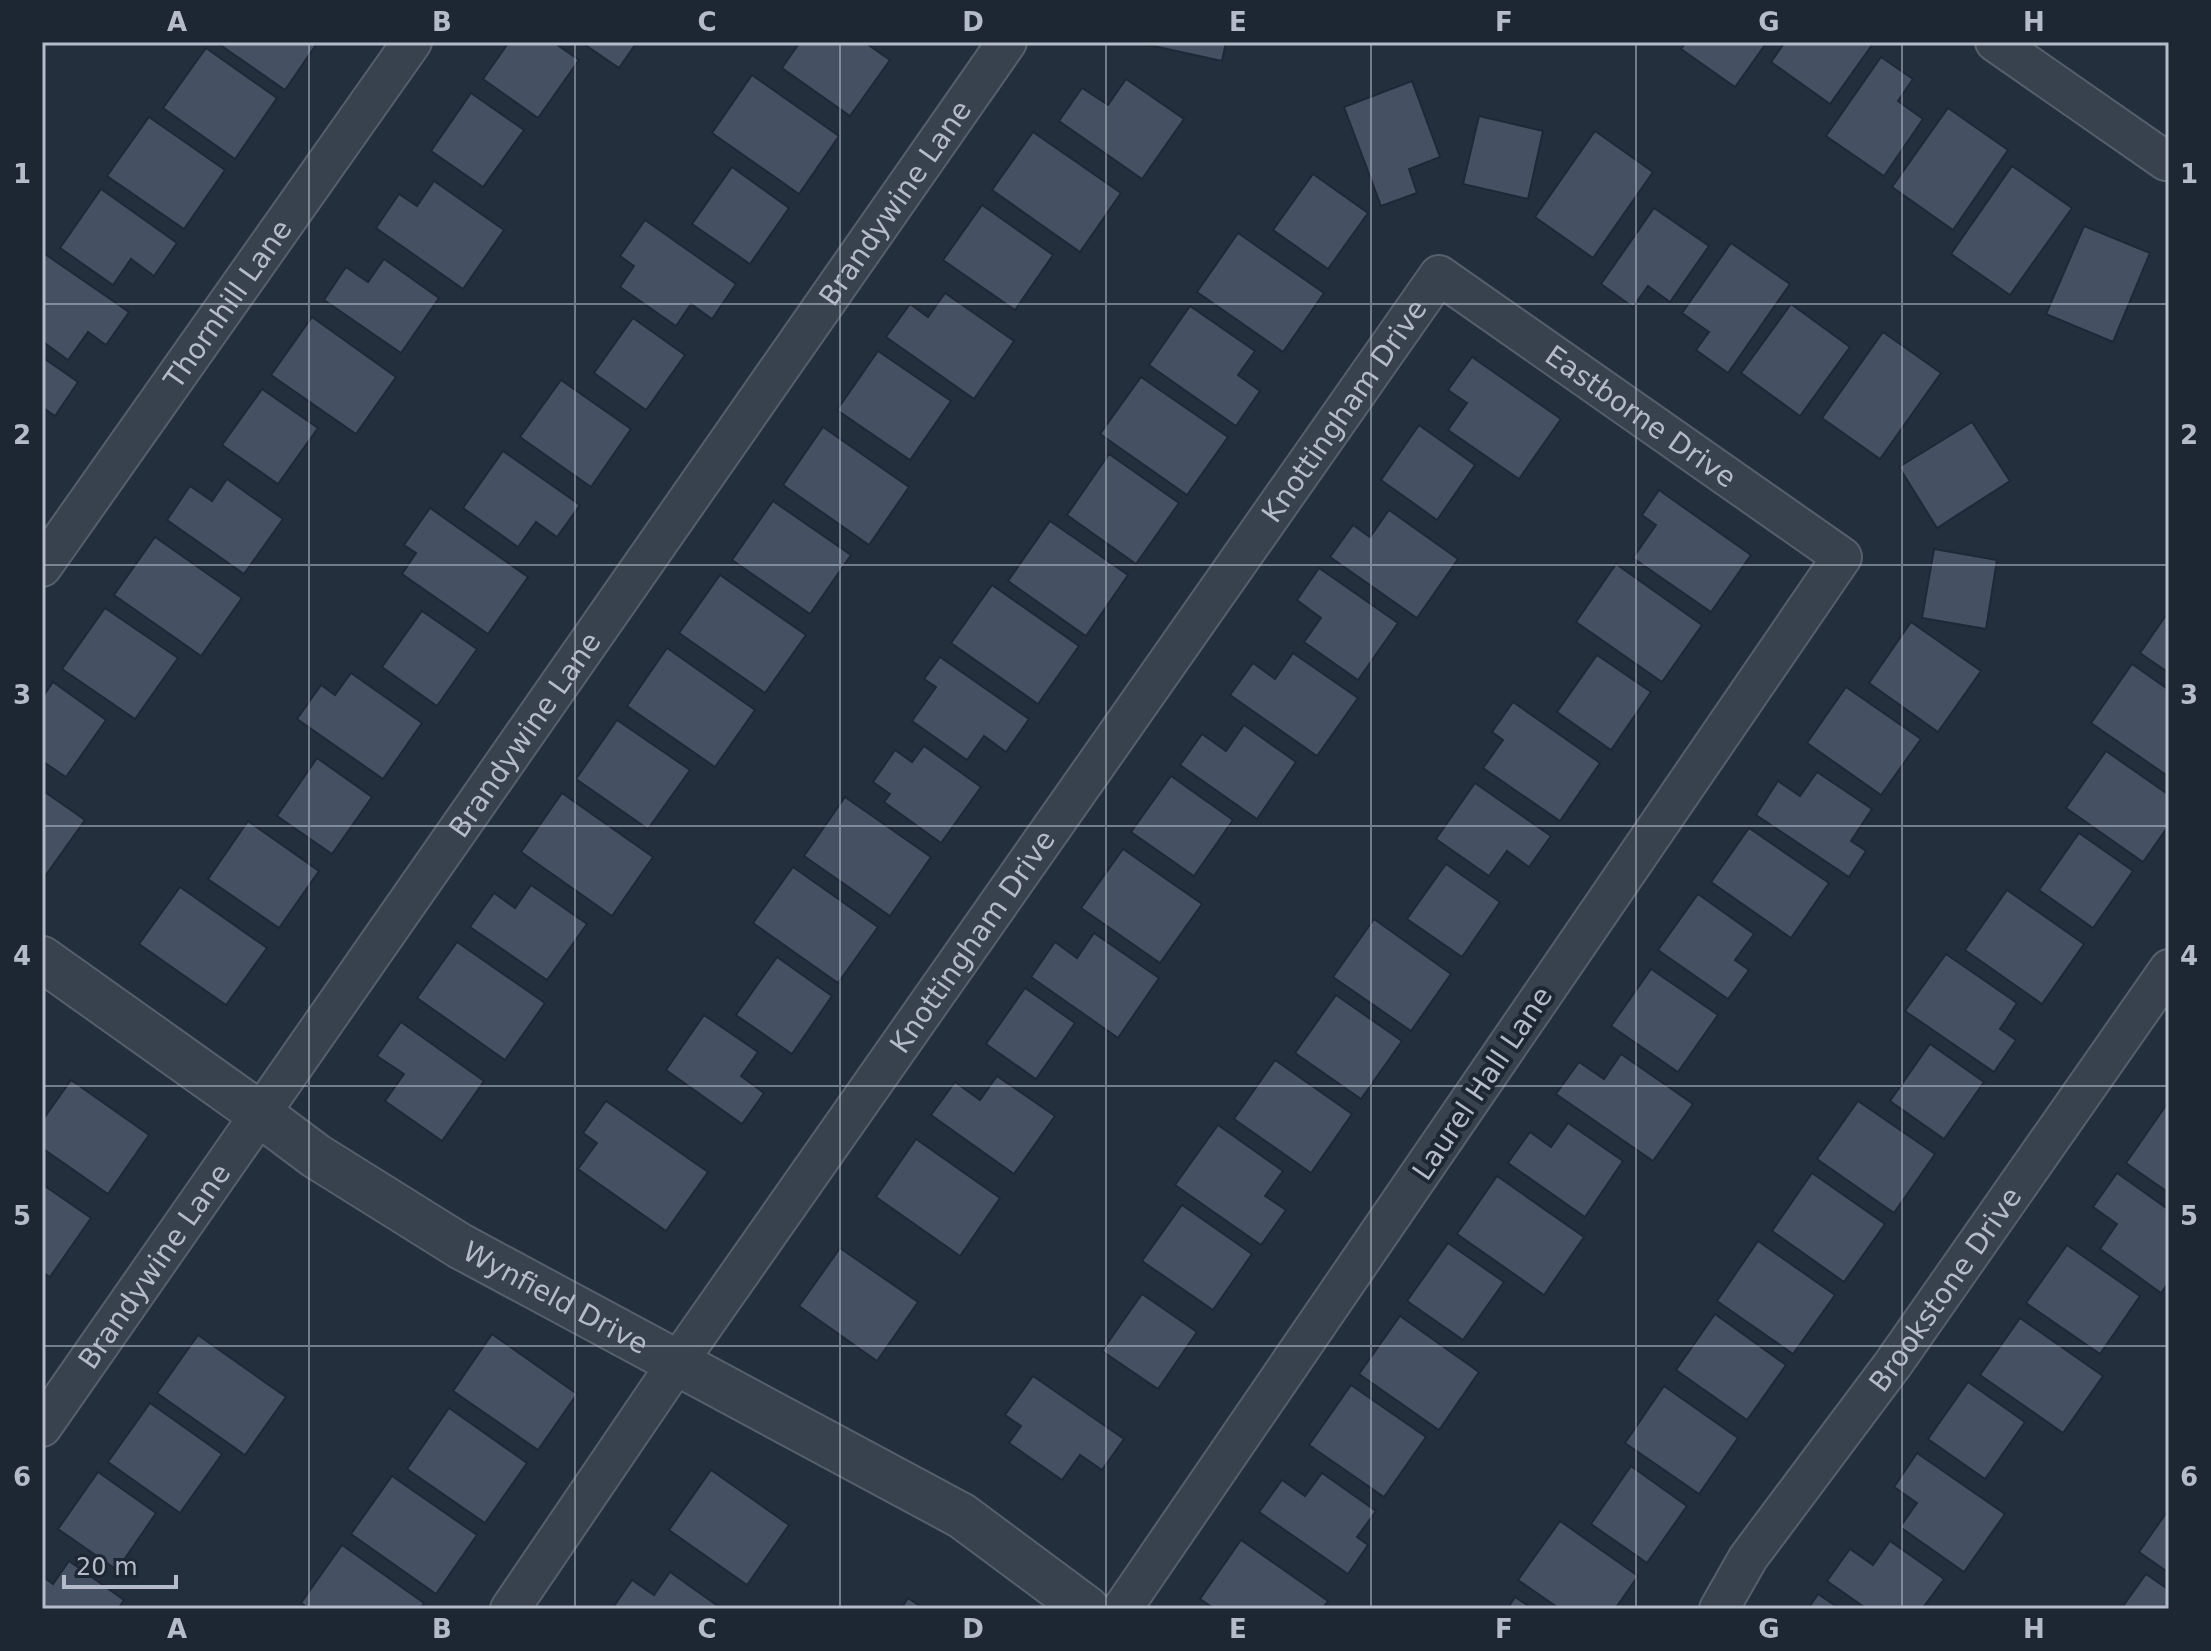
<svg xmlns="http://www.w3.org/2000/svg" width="2211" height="1651" font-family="'DejaVu Sans',sans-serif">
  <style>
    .building { fill: #455162; stroke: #1f2835; stroke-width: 2 }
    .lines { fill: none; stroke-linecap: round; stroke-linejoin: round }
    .minor-casing { stroke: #565f6c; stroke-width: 42 }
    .tertiary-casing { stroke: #565f6c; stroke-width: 48 }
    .minor { stroke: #38414e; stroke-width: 38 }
    .tertiary { stroke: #38414e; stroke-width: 44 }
    .grid { fill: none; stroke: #b4bcc9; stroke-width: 2; stroke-opacity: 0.55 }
    .labels { text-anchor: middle; stroke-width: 8; stroke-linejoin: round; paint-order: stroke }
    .street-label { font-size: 28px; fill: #b4bcc9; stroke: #1d2633 }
    .neatline { fill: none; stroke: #b4bcc9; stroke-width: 3 }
    .grid-label { font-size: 26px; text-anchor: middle; font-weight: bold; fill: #b4bcc9 }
  </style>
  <rect width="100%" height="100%" fill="#242f3e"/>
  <g class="building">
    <polygon points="216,42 318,42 285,90"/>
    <polygon points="509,42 553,42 579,60 538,118 483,79"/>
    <polygon points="581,42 637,42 619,68"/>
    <polygon points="800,42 864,42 890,60 850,116 782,68"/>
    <polygon points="1135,42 1226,42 1222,61"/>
    <polygon points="1686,42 1767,42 1735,87 1681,49"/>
    <polygon points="1785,42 1867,42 1872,45 1830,104 1771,62"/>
    <polygon points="206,48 277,98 235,159 163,108"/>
    <polygon points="1881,57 1913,79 1898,101 1923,119 1884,176 1826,136"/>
    <polygon points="752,75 839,136 799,194 712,133"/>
    <polygon points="1126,79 1184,119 1142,179 1059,121 1082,88 1108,105"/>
    <polygon points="1412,81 1440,157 1409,169 1417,193 1381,206 1344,107"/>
    <polygon points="471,93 524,130 483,187 431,151"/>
    <polygon points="1948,108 2008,150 1953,230 1892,187"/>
    <polygon points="1479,116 1543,131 1528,199 1463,184"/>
    <polygon points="149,117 225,170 184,229 107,176"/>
    <polygon points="1595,131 1653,172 1593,258 1535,217"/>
    <polygon points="1033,132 1121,193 1080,252 992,190"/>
    <polygon points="2012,166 2072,208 2010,295 1951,254"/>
    <polygon points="732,167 789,208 750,264 692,224"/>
    <polygon points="1313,174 1368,213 1328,269 1273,230"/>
    <polygon points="434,181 504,230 463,289 376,228 399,194 417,206"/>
    <polygon points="101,189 177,243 154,276 131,259 113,285 60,248"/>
    <polygon points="982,205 1053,255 1015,310 943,260"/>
    <polygon points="1654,208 1709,246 1670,302 1648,286 1633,307 1601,284"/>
    <polygon points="645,220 736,284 712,319 691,304 676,326 620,287 634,266 620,256"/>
    <polygon points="2084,226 2150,253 2113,342 2046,314"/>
    <polygon points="1238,233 1324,293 1283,352 1197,292"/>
    <polygon points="1731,243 1790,284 1728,373 1696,350 1709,332 1682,313"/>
    <polygon points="42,252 129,312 106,345 88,332 68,360 42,341"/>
    <polygon points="384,259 439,298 401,353 324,300 346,267 368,282"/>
    <polygon points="945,293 1014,341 974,399 886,337 910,304 928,317"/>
    <polygon points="1791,304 1850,347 1800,416 1741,373"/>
    <polygon points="1190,306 1255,351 1238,375 1260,391 1236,426 1149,365"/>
    <polygon points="312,317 396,377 356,434 271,375"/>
    <polygon points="633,318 685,355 646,410 594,373"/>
    <polygon points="1883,332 1941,373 1880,459 1822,418"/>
    <polygon points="878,351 951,401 910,460 837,410"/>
    <polygon points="42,357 78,382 55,416 42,407"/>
    <polygon points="1472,357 1561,419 1519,479 1448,430 1467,403 1448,390"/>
    <polygon points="1141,377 1228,437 1187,495 1100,434"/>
    <polygon points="561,380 631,429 591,487 520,437"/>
    <polygon points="262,389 318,428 278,484 222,445"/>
    <polygon points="1972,422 2010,481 1937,528 1899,467"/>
    <polygon points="1419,425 1475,465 1437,520 1381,480"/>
    <polygon points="823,427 909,487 869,545 783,485"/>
    <polygon points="503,451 580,505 557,537 536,522 518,547 463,508"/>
    <polygon points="1109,454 1179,503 1136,564 1067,515"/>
    <polygon points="227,479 283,519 244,574 167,520 190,486 212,501"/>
    <polygon points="1659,490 1751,555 1711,612 1633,558 1656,525 1642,515"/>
    <polygon points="773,501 851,555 810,614 732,560"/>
    <polygon points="430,508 528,577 488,634 402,574 416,553 404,545"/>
    <polygon points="1389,510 1458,559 1417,618 1330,557 1353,525 1370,537"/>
    <polygon points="1050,521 1128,575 1086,636 1008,581"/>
    <polygon points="155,537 242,598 201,656 114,595"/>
    <polygon points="1934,549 1997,560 1986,629 1922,618"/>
    <polygon points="1616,564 1702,625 1662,682 1576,622"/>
    <polygon points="1319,568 1398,623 1358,680 1304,642 1321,618 1297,600"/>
    <polygon points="720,575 806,635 765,693 679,633"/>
    <polygon points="992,585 1079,646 1038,704 951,643"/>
    <polygon points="105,608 178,658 135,719 62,669"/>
    <polygon points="422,611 477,649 437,706 382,667"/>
    <polygon points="2169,611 2169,673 2140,653"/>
    <polygon points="1911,622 1981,671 1938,732 1869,683"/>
    <polygon points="667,648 755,710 715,767 627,706"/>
    <polygon points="1293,653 1358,698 1317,756 1230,695 1253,663 1275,679"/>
    <polygon points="1597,655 1651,692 1611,750 1557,712"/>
    <polygon points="940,657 1029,719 1006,752 984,736 967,760 912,721 936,687 924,679"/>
    <polygon points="2132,664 2169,690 2169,777 2091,723"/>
    <polygon points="351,673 422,723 383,779 297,719 321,685 335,695"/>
    <polygon points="53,682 106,720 66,777 42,761 42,698"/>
    <polygon points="1846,687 1921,739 1881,795 1807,743"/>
    <polygon points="1513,702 1600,763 1560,821 1483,768 1503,740 1492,732"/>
    <polygon points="617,720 690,770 648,829 576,779"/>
    <polygon points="1244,725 1296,762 1257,819 1180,765 1202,734 1226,751"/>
    <polygon points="924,746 981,787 941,843 884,802 890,794 873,782 895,750 912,762"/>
    <polygon points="2106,751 2169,795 2169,825 2143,862 2066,808"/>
    <polygon points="317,758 372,797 332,854 277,816"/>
    <polygon points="1817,772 1872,809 1851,841 1866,851 1849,877 1756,815 1778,781 1800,796"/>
    <polygon points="1171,776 1233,820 1194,876 1131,832"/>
    <polygon points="1475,783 1551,836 1529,867 1507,851 1489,876 1436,839"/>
    <polygon points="42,790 85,820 43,879 42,878"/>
    <polygon points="562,793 653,857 612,916 521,852"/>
    <polygon points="845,797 931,857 890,916 804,856"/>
    <polygon points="248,821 319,871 279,928 208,879"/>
    <polygon points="1749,828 1829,883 1791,938 1711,882"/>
    <polygon points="2079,833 2133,871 2093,928 2039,890"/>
    <polygon points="1123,849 1202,904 1160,963 1081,908"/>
    <polygon points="1446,864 1500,902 1462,957 1407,919"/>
    <polygon points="793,867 878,927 838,983 753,923"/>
    <polygon points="531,885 587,924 547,980 470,927 494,893 515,908"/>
    <polygon points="180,887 267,948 226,1005 139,944"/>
    <polygon points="2007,890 2084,944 2042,1004 1965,950"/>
    <polygon points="1698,894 1754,934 1735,960 1749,970 1728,999 1658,950"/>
    <polygon points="1374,919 1451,974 1411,1031 1333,977"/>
    <polygon points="1094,933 1159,978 1118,1038 1031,977 1055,942 1077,958"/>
    <polygon points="457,942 545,1003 505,1060 417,998"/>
    <polygon points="1946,954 2017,1003 2000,1029 2016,1040 1994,1072 1905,1011"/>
    <polygon points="777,957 832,996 792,1054 736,1015"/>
    <polygon points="1651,969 1718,1015 1678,1072 1611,1026"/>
    <polygon points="1025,988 1075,1023 1036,1079 986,1044"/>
    <polygon points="1336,995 1402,1041 1361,1099 1295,1053"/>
    <polygon points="704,1015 758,1052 741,1076 764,1093 742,1124 666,1070"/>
    <polygon points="401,1022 484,1081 442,1141 385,1101 404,1074 377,1056"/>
    <polygon points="1930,1044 1984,1082 1944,1139 1890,1101"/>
    <polygon points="1621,1054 1693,1104 1653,1161 1556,1094 1579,1062 1604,1079"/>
    <polygon points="1275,1060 1352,1114 1311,1173 1234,1119"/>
    <polygon points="997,1076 1055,1116 1014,1174 931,1115 955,1082 980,1100"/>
    <polygon points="71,1080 149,1135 108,1194 42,1148 42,1121"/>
    <polygon points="606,1101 708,1172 666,1231 578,1169 597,1143 583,1133"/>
    <polygon points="1858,1101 1935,1154 1894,1213 1817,1159"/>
    <polygon points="2167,1104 2169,1105 2169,1193 2126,1163"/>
    <polygon points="1568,1123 1623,1161 1585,1217 1508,1163 1530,1132 1551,1147"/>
    <polygon points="1218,1125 1283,1171 1265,1196 1286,1210 1261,1245 1175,1185"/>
    <polygon points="916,1139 1000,1198 960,1256 876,1197"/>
    <polygon points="1812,1173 1885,1224 1844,1282 1772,1231"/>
    <polygon points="2117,1173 2169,1210 2169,1282 2161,1293 2100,1249 2117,1224 2093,1207"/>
    <polygon points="1497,1176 1584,1237 1544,1295 1457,1234"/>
    <polygon points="42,1184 91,1218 50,1277 42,1272"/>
    <polygon points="1182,1205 1252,1254 1213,1310 1142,1261"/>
    <polygon points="1758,1241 1835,1295 1793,1354 1717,1301"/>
    <polygon points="1448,1243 1504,1282 1463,1340 1407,1301"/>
    <polygon points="2067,1245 2140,1296 2100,1354 2026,1303"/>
    <polygon points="840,1248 918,1302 877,1361 799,1306"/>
    <polygon points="1142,1294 1197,1332 1158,1389 1102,1351"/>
    <polygon points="1715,1314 1786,1365 1747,1420 1676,1370"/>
    <polygon points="1400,1316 1479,1372 1439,1430 1359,1374"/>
    <polygon points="2020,1318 2103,1376 2063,1433 1980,1375"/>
    <polygon points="492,1334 577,1394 538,1450 453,1391"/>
    <polygon points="198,1335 286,1397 245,1455 157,1393"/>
    <polygon points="1033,1376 1124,1439 1102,1470 1080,1455 1062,1480 1009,1443 1021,1426 1005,1415"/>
    <polygon points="1968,1382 2025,1422 1985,1479 1928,1439"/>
    <polygon points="1351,1385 1426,1437 1384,1497 1309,1445"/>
    <polygon points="1664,1386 1738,1438 1699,1494 1625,1443"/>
    <polygon points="150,1403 222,1454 180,1513 108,1462"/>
    <polygon points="449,1408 527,1463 485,1523 407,1469"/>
    <polygon points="1917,1453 2005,1514 1964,1572 1900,1527 1917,1503 1894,1487"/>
    <polygon points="1631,1466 1687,1506 1647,1563 1591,1524"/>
    <polygon points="711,1470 789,1525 747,1585 669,1530"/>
    <polygon points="98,1472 156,1513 117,1570 58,1529"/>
    <polygon points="1322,1473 1376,1511 1357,1537 1368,1545 1348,1574 1259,1512 1282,1480 1305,1496"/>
    <polygon points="392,1476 477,1535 436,1594 351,1534"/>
    <polygon points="2169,1509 2169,1573 2139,1552"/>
    <polygon points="1560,1521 1638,1576 1615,1609 1560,1609 1518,1580"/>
    <polygon points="1241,1540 1328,1601 1322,1609 1215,1609 1200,1599"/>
    <polygon points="1890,1541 1944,1579 1922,1609 1867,1609 1827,1581 1850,1549 1873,1565"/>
    <polygon points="342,1545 424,1603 420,1609 310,1609 301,1603"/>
    <polygon points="69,1561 124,1600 118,1609 42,1609 42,1576 53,1584"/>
    <polygon points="670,1572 722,1609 612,1609 632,1580 654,1595"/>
    <polygon points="2146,1574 2169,1590 2169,1609 2121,1609"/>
    <polygon points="1818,1594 1840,1609 1808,1609"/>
    <polygon points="1515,1597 1533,1609 1507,1609"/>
    <polygon points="908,1598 924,1609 901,1609"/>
  </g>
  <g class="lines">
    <defs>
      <g id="minor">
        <polyline points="1995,42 2166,161 2169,157"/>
        <path id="s1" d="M42 567 412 42"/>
        <path id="s2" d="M42 1427 1007 42"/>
        <path id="s3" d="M510 1609 677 1363 1439 275 1842 557 1122 1609"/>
        <path id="s4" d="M1719 1609 1748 1558 1893 1364 2169 969"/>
      </g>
      <g id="tertiary">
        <path id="s5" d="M42 959 260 1114 316 1156 460 1246 962 1516 1087 1609"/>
      </g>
    </defs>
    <use href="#minor" class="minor-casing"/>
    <use href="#tertiary" class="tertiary-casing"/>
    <use href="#minor" class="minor"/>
    <use href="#tertiary" class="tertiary"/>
  </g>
  <path class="grid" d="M309 42V1609M575 42V1609M840 42V1609M1106 42V1609M1371 42V1609M1636 42V1609M1902 42V1609M42 304H2169M42 565H2169M42 826H2169M42 1086H2169M42 1346H2169"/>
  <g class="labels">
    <g class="street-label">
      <text dy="10" stroke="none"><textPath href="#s2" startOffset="1492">Brandywine Lane</textPath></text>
      <text dy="10" stroke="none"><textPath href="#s1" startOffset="322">Thornhill Lane</textPath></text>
      <text dy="10" stroke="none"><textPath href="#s3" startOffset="1460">Knottingham Drive</textPath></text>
      <text dy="10" stroke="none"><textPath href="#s3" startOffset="1872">Eastborne Drive</textPath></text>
      <text dy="10" stroke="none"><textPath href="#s2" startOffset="844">Brandywine Lane</textPath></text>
      <text dy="10" stroke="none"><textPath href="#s3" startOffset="812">Knottingham Drive</textPath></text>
      <text transform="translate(1482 1083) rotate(-56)" y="10">Laurel Hall Lane</text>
      <text dy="10" stroke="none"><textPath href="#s2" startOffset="196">Brandywine Lane</textPath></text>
      <text dy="10" stroke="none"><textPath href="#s4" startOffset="392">Brookstone Drive</textPath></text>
      <text dy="10" stroke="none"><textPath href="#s5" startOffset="616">Wynfield Drive</textPath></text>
    </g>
  </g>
  <rect width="2211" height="1651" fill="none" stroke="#1d2633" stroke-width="88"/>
  <path d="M64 1575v12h112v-12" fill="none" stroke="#b4bcc9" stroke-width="4"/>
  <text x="76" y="1575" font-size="24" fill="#b4bcc9" stroke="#1d2633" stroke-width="6" paint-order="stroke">20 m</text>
  <rect x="44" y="44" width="2123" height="1563" class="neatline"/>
  <g class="grid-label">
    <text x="177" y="31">A</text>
    <text x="442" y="31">B</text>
    <text x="707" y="31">C</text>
    <text x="973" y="31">D</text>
    <text x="1238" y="31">E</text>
    <text x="1504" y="31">F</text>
    <text x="1769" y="31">G</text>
    <text x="2034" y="31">H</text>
    <text x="22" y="183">1</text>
    <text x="2189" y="183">1</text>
    <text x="22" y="444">2</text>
    <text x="2189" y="444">2</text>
    <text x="22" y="704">3</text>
    <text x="2189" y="704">3</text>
    <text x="22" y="965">4</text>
    <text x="2189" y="965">4</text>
    <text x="22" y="1225">5</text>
    <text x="2189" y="1225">5</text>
    <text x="22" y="1486">6</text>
    <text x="2189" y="1486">6</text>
    <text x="177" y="1638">A</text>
    <text x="442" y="1638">B</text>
    <text x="707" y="1638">C</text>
    <text x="973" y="1638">D</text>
    <text x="1238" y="1638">E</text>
    <text x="1504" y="1638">F</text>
    <text x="1769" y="1638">G</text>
    <text x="2034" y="1638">H</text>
  </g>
</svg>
